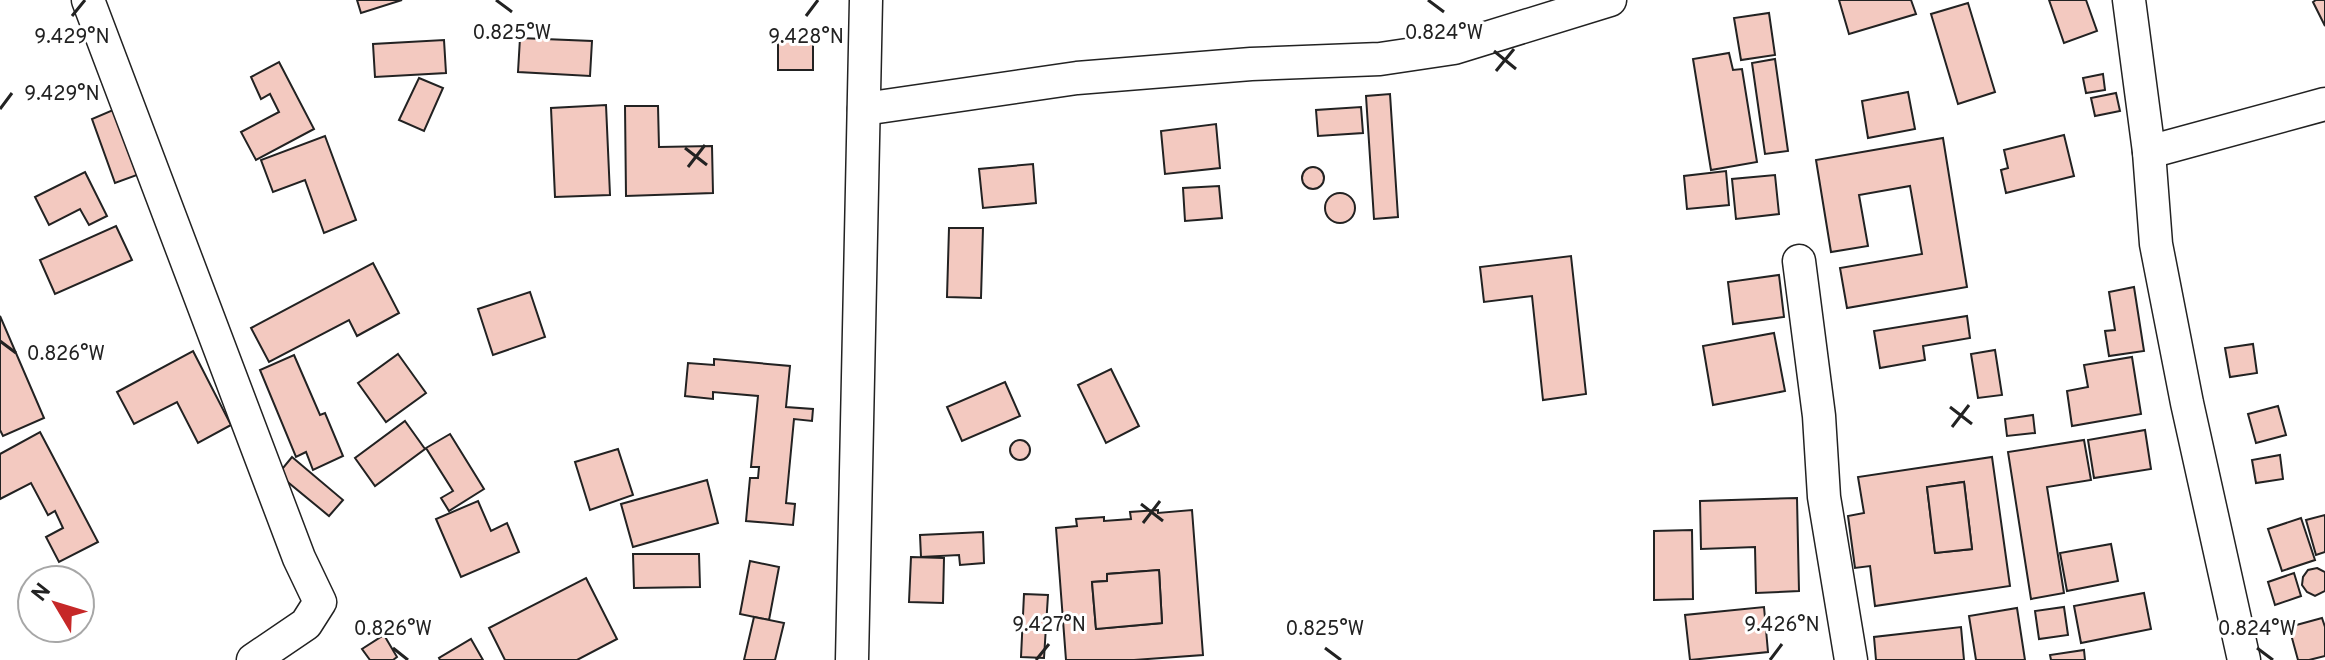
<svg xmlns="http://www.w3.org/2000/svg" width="2325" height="660" font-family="Overpass,sans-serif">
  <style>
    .building { fill: #f3c9c0; stroke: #222; stroke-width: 2; fill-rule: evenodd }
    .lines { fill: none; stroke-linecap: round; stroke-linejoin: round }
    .street-casing { stroke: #222; stroke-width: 35 }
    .street { stroke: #fff; stroke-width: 32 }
    .ticks { fill: none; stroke: #222; stroke-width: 3 }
    .ticks-label { font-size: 20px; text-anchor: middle; fill: #222; stroke: #fff; stroke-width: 6; stroke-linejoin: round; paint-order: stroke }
  </style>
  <rect width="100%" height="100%" fill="#fff"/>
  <g class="building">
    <polygon points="357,0 402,0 361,13"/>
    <polygon points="1839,0 1911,0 1916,14 1849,34"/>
    <polygon points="2049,0 2086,0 2097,31 2064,43"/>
    <polygon points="2316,0 2325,0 2325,26 2313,2"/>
    <polygon points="1968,3 1995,92 1958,104 1931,14"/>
    <polygon points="1769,13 1775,55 1741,60 1734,18"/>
    <polygon points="520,38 592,41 590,76 518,72"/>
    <polygon points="813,39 813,70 778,70 778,40"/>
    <polygon points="444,40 446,73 375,77 373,44"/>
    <polygon points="1729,53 1733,70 1742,69 1757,162 1711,170 1693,59"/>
    <polygon points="1775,59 1788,151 1765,154 1752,63"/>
    <polygon points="279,62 314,129 256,160 241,132 279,112 270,94 261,99 251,77"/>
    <polygon points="2103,74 2105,90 2086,93 2083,78"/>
    <polygon points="419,78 443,88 424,131 399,120"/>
    <polygon points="1908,92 1915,129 1868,138 1862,101"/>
    <polygon points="2116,93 2120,111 2095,116 2091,98"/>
    <polygon points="1390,94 1398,217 1374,219 1366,96"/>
    <polygon points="606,105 610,195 555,197 551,108"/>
    <polygon points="625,106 658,106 659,147 712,146 713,193 626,196"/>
    <polygon points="1361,107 1363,133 1318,136 1316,110"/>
    <polygon points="113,110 137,175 115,183 92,119"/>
    <polygon points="1216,124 1220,168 1165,174 1161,131"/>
    <polygon points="2064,135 2074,176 2006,193 2001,170 2008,168 2004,150"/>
    <polygon points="325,136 356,220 324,233 305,180 273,192 261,160"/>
    <polygon points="1943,138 1967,287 1847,308 1840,268 1922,254 1910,186 1859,195 1868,246 1831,252 1816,160"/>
    <polygon points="1033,164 1036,203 983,208 979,169"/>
    <circle cx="1313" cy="178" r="11"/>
    <polygon points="1726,171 1729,205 1687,209 1684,176"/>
    <polygon points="85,172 107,216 89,225 80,209 49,225 35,197"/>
    <polygon points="1775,175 1779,214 1736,219 1732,179"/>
    <polygon points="1219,186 1222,218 1185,221 1183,188"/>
    <circle cx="1340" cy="208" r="15"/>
    <polygon points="116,226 132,260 55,294 40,260"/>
    <polygon points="949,228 983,228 981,298 947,297"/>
    <polygon points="1571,256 1586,394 1543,400 1532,296 1484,302 1480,267"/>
    <polygon points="373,263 399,313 357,336 349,320 269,362 251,328"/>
    <polygon points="1779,275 1784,317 1733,324 1728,282"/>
    <polygon points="2134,287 2144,351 2109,356 2105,331 2115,330 2109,292"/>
    <polygon points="530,292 545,337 493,355 478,309"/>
    <polygon points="0,316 44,418 3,436 0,430"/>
    <polygon points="1967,316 1970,338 1923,346 1925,360 1880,368 1874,331"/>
    <polygon points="1774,333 1785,391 1713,405 1703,346"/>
    <polygon points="2253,344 2257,373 2230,377 2225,348"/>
    <polygon points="1995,350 2002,395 1978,398 1971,354"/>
    <polygon points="193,351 231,425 198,443 177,402 134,424 117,392"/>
    <polygon points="398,354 426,393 386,422 358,383"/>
    <polygon points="294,355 320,415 325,413 343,456 313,470 306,452 296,457 260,370"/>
    <polygon points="2132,357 2141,414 2072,426 2067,391 2088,387 2084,365"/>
    <polygon points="714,359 790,366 786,407 813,409 812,421 794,419 786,503 795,504 793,525 746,521 750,478 758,478 759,467 751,467 758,396 713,392 713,399 685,396 688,363 714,365"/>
    <polygon points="1111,369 1139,426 1106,443 1078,385"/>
    <polygon points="1005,382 1020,416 962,441 947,407"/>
    <polygon points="2278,406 2286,435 2256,443 2248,414"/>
    <polygon points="2033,415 2035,433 2007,436 2005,419"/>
    <polygon points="405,421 425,449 375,486 355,458"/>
    <polygon points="2145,430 2151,469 2094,478 2088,440"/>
    <polygon points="40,432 98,542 59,562 46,537 63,528 55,511 48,515 31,483 0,499 0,454"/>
    <polygon points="450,434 484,489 449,511 441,498 453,491 426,448"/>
    <polygon points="2084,440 2091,480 2047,487 2064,593 2031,599 2008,452"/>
    <circle cx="1020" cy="450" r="10"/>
    <polygon points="618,449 633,495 590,510 575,462"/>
    <polygon points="2280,455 2283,479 2256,483 2252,460"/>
    <polygon points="292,457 343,500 329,516 278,474"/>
    <path d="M1992 457 2010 586 1875 606 1870 566 1855 568 1848 516 1864 513 1858 477ZM1964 482 1972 549 1935 553 1927 487Z"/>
    <polygon points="707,480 718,523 633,547 621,504"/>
    <polygon points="1964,482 1972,549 1935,553 1927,487"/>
    <polygon points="1797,498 1799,591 1756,593 1755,547 1701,549 1700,501"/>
    <polygon points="478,501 491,531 507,523 519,552 461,577 436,519"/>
    <path d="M1158 510V513L1192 510 1203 655 1134 660H1066L1056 528 1077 526 1076 519 1104 517V521L1131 519 1130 512ZM1159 570 1162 623 1096 629 1092 582 1107 581V574Z"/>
    <polygon points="2325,515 2325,552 2316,555 2306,520"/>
    <polygon points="2301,518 2315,560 2282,571 2268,529"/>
    <polygon points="1692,530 1693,599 1654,600 1654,531"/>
    <polygon points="983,532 984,563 960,565 959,555 921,557 920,535"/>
    <polygon points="2111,544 2118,581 2067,591 2060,553"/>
    <polygon points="633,554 699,554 700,587 634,588"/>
    <polygon points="911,557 944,558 943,603 909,602"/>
    <polygon points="750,561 779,567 769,620 740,614"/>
    <polygon points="2317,568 2325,572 2325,591 2315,596 2307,592 2302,585 2303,577 2308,570"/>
    <polygon points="1159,570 1162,623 1096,629 1092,582 1107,581 1107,574"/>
    <polygon points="2294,573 2301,596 2275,605 2268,582"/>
    <polygon points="586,578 617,639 577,660 505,660 489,628"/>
    <polygon points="2144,593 2151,629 2081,643 2074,606"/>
    <polygon points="1024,594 1048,595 1044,658 1021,657"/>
    <polygon points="1764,607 1768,652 1690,660 1685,615"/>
    <polygon points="2064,607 2068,635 2039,639 2035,611"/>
    <polygon points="2017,608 2025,660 1976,660 1969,616"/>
    <polygon points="754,617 784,623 775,660 744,660"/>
    <polygon points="2322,618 2325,627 2325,656 2309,660 2298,660 2289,627"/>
    <polygon points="1961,627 1964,660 1876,660 1874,637"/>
    <polygon points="384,635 397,657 393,660 370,660 362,649"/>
    <polygon points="471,639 483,660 440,660 439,658"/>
    <polygon points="2084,650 2085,660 2051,660 2050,655"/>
  </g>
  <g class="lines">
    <defs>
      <g id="street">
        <polyline points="88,0 299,558 320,602 306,624 253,660"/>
        <polyline points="2129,0 2149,152 2156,244 2187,403 2244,660"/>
        <polyline points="864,109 1077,78 1251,64 1380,59 1454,48 1610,0"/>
        <polyline points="2149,152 2325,104"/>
        <polyline points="1799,261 1819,416 1824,497 1851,660"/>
        <polyline points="852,660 866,0"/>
      </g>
    </defs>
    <use href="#street" class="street-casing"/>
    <use href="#street" class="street"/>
  </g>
  <path class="ticks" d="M496 0 512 12M1428 0 1444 12M72 16 85 0M806 16 818 0M1494 51 1516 69M1496 71 1514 49M0 109 12 93M685 148 707 165M688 167 705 145M0 341 16 353M1950 407 1972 424M1952 427 1969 405M1141 504 1163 521M1143 523 1160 501M393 648 408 660M1325 648 1341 660M2257 648 2273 660M1036 660 1049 644M1770 660 1782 644"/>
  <g class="ticks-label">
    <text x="512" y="39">0.825°W</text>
    <text x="1444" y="39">0.824°W</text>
    <text x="72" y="43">9.429°N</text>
    <text x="806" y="43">9.428°N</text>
    <text x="62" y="100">9.429°N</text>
    <text x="66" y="360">0.826°W</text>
    <text x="1049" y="631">9.427°N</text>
    <text x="1782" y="631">9.426°N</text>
    <text x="393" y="635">0.826°W</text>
    <text x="1325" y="635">0.825°W</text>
    <text x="2257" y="635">0.824°W</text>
  </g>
  <g transform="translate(56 604) rotate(308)"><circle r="38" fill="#ffffff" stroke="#a7a7a7" stroke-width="2"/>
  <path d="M0-6L14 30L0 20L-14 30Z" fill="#c62828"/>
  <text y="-12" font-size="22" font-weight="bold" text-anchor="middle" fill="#222222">N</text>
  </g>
</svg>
